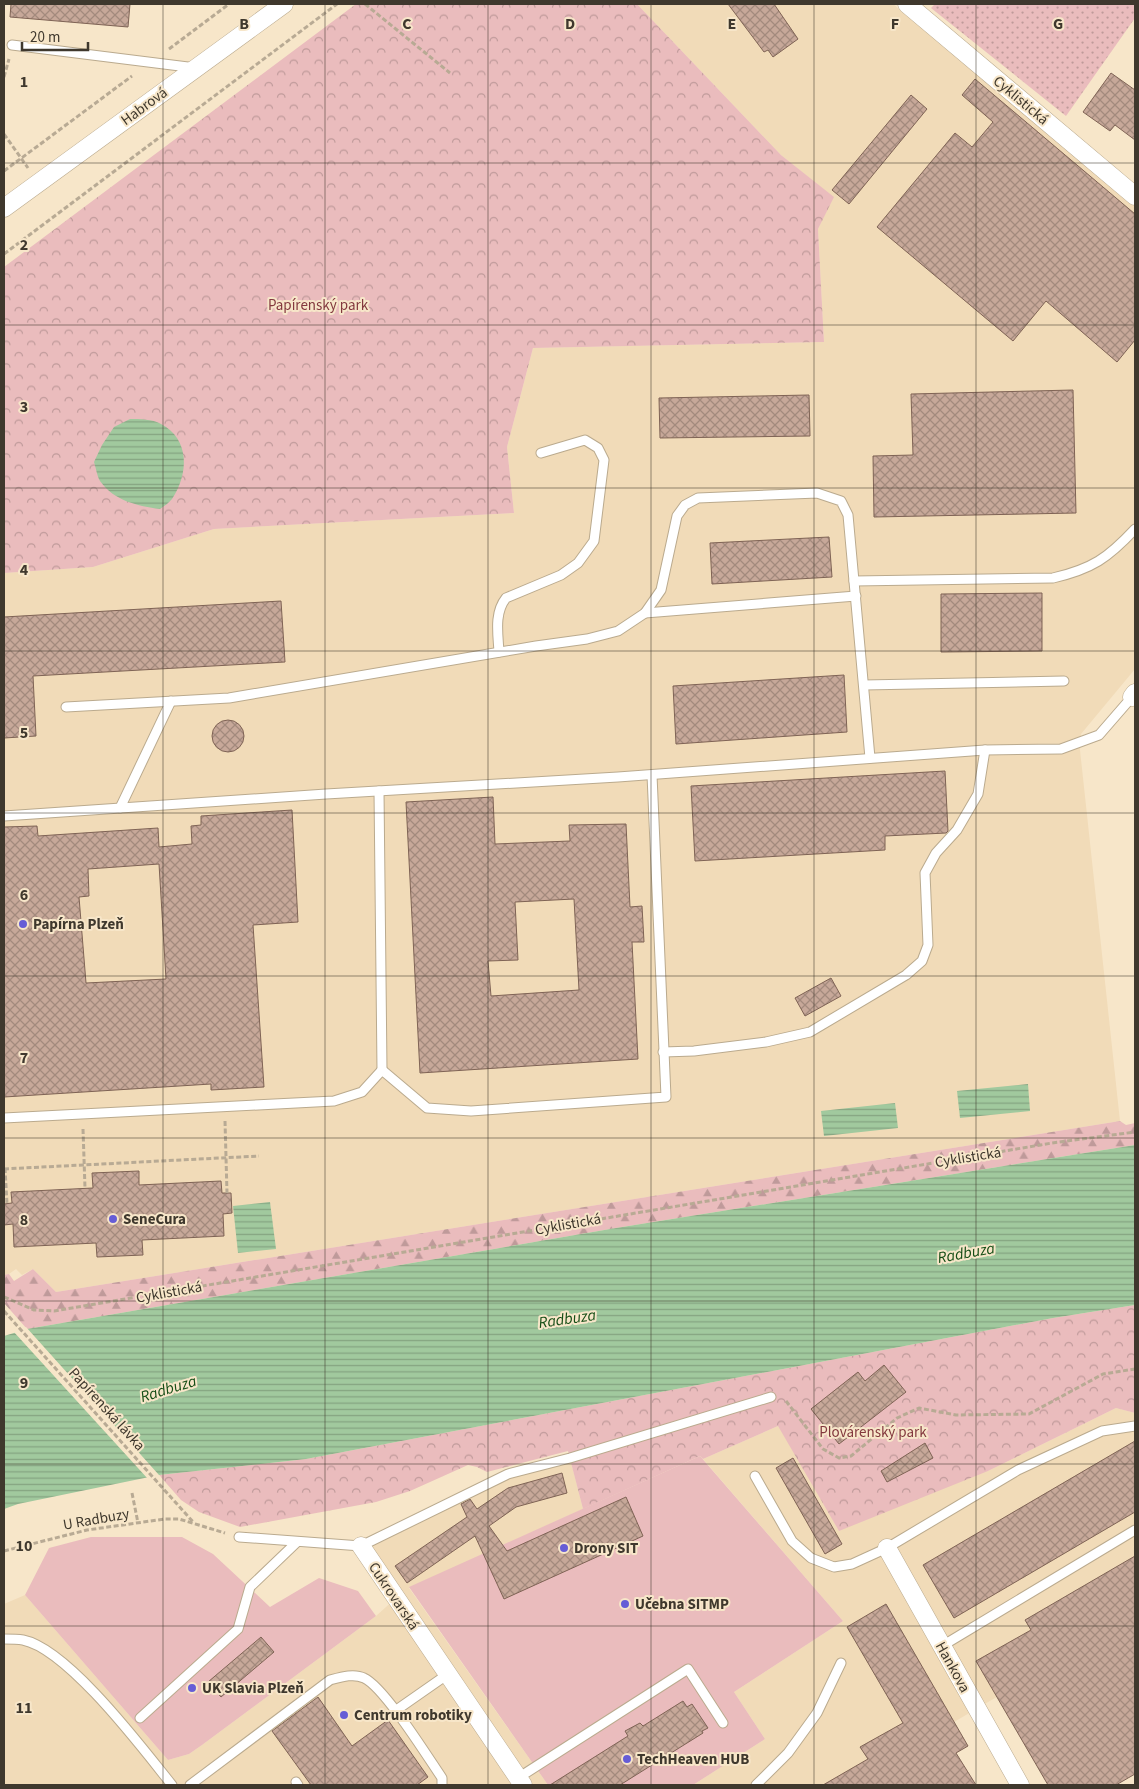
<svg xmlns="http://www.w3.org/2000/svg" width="1139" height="1789" font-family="'Source Sans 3',sans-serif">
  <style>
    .built { fill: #f1dbb8 }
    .grass { fill: url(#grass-dots) }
    .forest { fill: url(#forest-firs) }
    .park { fill: url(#park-crowns) }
    .pitch { fill: #eabcbd }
    .water { fill: url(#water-rules) }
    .pier { fill: #f7e6c9 }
    .building { fill: url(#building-cross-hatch); stroke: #7f6355; fill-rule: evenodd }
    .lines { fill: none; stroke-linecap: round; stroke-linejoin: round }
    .service-casing { stroke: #baaa8e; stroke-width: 11 }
    .minor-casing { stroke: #baaa8e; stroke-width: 19 }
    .path { stroke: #b8aa94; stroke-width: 3; stroke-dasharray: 5 2.5; stroke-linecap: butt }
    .service { stroke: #fff; stroke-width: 9 }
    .minor { stroke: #fff; stroke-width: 18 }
    .grid { fill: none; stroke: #3f382d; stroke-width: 1; stroke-opacity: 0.55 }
    .poi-dot { fill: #665dd6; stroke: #f7e6c9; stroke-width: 2 }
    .labels { text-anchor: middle; stroke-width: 4; stroke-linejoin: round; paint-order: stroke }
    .street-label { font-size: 15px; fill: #3f382d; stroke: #f7e6c9 }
    .park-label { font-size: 15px; fill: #83383e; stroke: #f7e6c9 }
    .poi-label { font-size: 15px; font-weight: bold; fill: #3f382d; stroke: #f7e6c9; text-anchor: start }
    .water-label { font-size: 16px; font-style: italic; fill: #154d15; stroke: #f7e6c9 }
    .grid-label { font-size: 16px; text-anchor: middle; font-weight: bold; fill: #3f382d; stroke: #f7e6c9; stroke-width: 4; stroke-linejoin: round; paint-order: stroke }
  </style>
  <defs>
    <pattern id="grass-dots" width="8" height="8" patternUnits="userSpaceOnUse" patternTransform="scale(1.25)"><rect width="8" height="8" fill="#eabcbd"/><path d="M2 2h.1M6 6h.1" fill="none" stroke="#bf9a9a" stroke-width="1.8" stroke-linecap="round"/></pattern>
    <pattern id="forest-firs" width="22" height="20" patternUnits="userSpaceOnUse" patternTransform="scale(1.25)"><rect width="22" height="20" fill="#eabcbd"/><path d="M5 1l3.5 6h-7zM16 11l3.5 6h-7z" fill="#bf9a9a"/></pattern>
    <pattern id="park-crowns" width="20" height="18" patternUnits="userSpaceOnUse" patternTransform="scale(1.25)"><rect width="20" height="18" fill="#eabcbd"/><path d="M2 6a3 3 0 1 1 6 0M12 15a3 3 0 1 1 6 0" fill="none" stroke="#bf9a9a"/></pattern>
    <pattern id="water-rules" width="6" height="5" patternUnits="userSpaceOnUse" patternTransform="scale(1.25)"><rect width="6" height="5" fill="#a1c99e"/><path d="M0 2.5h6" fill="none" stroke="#85a481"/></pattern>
    <pattern id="building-cross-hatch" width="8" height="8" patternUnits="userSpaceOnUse" patternTransform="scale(1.25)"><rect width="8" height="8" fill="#c7a899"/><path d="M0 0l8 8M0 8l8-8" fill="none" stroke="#a38a7d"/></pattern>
  </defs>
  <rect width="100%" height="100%" fill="#f7e6c9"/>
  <g class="built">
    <polygon points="637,4 893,4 1135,204 1135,669 1081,734 1080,750 1120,1121 56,1292 33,1269 22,1275 16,1269 9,1274 4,1275 4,573 93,567 214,529 514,513 507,447 533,348 824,342 818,229 833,197 781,155"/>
    <polygon points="1116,1408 1135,1413 1135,1616 954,1722 968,1746 905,1783 902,1777 888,1785 693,1785 765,1739 734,1692 843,1621 703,1459 778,1426 988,1471"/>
    <polygon points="570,1458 583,1509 409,1588 548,1785 4,1785 4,1604 25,1595 168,1760 189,1754 202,1745 376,1616 396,1598 361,1546 508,1474"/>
  </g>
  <polygon class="grass" points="935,4 1135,4 1135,18 1066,116 931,8"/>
  <polygon class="forest" points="1120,1121 1126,1125 1135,1123 1135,1145 616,1228 27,1329 4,1303 4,1275 9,1274 14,1281 33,1269 56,1292"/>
  <g class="park">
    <polygon points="356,4 637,4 781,155 834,197 818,229 824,342 533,348 507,447 514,513 214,529 93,567 4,573 4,267"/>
    <polygon points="1135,1305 1135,1413 1116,1408 988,1471 839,1531 778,1426 703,1459 700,1456 583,1509 568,1451 487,1472 477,1467 468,1465 410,1491 376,1502 240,1527 199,1512 181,1500 159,1475 306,1459 1053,1318"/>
  </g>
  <g class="pitch">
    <polygon points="700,1456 843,1621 734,1692 765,1739 693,1785 548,1785 409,1587"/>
    <polygon points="91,1537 182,1537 213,1554 270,1607 319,1578 358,1591 376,1616 202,1745 189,1754 168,1760 25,1595 49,1548"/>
  </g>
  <g class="water">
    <path d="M130 419C140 419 152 419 161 424 190 439 189 474 172 499 169 503 164 506 160 509 138 506 114 501 100 481 97 476 96 468 94 462L102 445 114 427Z"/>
    <polygon points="1028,1084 1030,1111 960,1118 957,1091"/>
    <polygon points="895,1103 898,1128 824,1136 821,1111"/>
    <polygon points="1135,1145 1135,1305 1053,1318 306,1459 159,1475 18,1504 4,1509 4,1336 27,1329 616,1228"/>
    <polygon points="270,1202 276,1249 238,1253 233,1206"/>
  </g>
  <polygon class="pier" points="26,1327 159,1475 161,1477 148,1479 13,1331"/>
  <g class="building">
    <polygon points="11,4 130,4 128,27 10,17"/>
    <polygon points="728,4 774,4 798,39 773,57 768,50 764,52"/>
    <polygon points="1111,73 1135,90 1135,140 1115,125 1110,131 1083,112"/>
    <polygon points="975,79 1135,214 1135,340 1117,362 1046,301 1013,341 877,227 955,133 972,147 993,122 962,95"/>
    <polygon points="911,95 927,109 849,204 832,190"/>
    <polygon points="1073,390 1076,513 874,517 873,456 913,455 911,394"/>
    <polygon points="809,395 810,436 660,438 659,398"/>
    <polygon points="829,537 832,577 712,584 710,543"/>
    <polygon points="1042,593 1042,651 941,652 941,594"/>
    <polygon points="281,601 285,662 33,676 36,736 4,738 4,617"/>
    <polygon points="844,675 847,732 676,744 673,686"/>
    <circle cx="228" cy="736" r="16"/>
    <polygon points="945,771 948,831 946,833 885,836 885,850 695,861 691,786"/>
    <path d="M493 797 495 844 570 841 569 825 626 824 630 907 642 906 644 942H632L638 1059 420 1073 406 802ZM574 899 579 990 491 996 488 961 518 960 515 902Z"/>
    <path d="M292 810 298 922 253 925 264 1087 211 1090V1084L4 1097V827L37 826 38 836 158 828 159 847 192 844 191 826 201 825V816ZM159 864 166 979 86 983 79 897 89 896 88 869Z"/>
    <polygon points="831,978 841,996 805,1016 795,998"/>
    <polygon points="139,1171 139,1185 221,1181 222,1193 231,1193 232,1213 223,1214 224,1236 142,1240 143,1255 97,1257 96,1243 14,1247 13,1224 4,1225 4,1204 12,1203 11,1192 93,1188 92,1173"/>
    <polygon points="884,1365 906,1392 839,1444 811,1409 858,1372 865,1381"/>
    <polygon points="1135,1441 1135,1512 954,1618 923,1565"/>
    <polygon points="925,1443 933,1458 887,1482 881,1471"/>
    <polygon points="793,1458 842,1544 825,1554 776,1468"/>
    <polygon points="562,1473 567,1493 516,1507 489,1526 507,1551 626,1497 643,1536 504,1599 475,1536 407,1583 395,1566 467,1517 461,1504 470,1499 477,1509 508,1488"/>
    <polygon points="1135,1556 1135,1774 1116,1785 1048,1785 976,1661 1031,1630 1025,1620"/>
    <polygon points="886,1604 968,1746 956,1753 976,1785 823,1785 868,1759 860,1747 903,1723 847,1627"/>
    <polygon points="261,1637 274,1652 221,1697 208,1682"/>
    <polygon points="318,1697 352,1746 388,1720 428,1777 417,1785 311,1785 272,1731"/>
    <polygon points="683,1701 687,1707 692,1704 708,1728 702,1731 703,1733 620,1785 550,1785 628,1736 625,1731 640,1723 643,1726"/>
  </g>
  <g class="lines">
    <defs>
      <g id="service">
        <polyline points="12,45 196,68"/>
        <path d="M854 581 1053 578C1092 569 1108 558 1135 529"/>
        <polyline points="645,613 856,596"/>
        <path d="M499 652C498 634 494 613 506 598L561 575 578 563 594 541 604 460 598 448 585 440 541 453"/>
        <polyline points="864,685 1064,681"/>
        <polyline points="66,707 229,698 536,646 587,639 618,631 645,613 661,590 677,516 685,505 698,498 817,493 841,501 848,515 870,758"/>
        <polyline points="379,791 382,1070"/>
        <polyline points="120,808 171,701"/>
        <polyline points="4,816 326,794 618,777 985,750 1061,749 1099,735 1132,697"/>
        <polyline points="663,1052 694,1051 766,1042 810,1032 906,975 922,961 928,945 925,873 936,853 957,830 978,794 985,750"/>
        <polyline points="4,1118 334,1101 362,1092 382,1070 427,1108 471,1111 666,1097 652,775"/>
        <polyline points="755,1476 792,1541 811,1558 834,1567 852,1564 887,1548 1018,1470 1102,1431 1135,1426"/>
        <polyline points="239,1537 361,1546 508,1474 570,1458 771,1397"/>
        <path d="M4 1639C10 1639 17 1639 23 1640 68 1649 143 1749 172 1785"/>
        <polyline points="942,1646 1135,1530"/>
        <polyline points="395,1711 448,1674"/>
        <polyline points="140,1718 238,1629 250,1587 297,1542"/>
        <polyline points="518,1778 688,1669 723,1723"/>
        <polyline points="296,1782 298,1785"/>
        <path d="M190 1785 330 1680C341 1677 354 1673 364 1678 384 1687 427 1756 442 1778V1785"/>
        <polyline points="756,1785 788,1753 817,1713 841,1663"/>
      </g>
      <g id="minor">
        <polyline points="907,4 1135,196"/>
        <polyline points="4,208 284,4"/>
        <polyline points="1132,697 1135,693"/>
        <polyline points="361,1546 523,1785"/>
        <polyline points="887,1548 1020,1785"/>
      </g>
    </defs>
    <use href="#service" class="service-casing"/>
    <use href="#minor" class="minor-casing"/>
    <g class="path">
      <polyline points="365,4 450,73"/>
      <polyline points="169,49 229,4"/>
      <polyline points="4,77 9,59"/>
      <polyline points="4,134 28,168"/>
      <polyline points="4,171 132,76"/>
      <polyline points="4,254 337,4"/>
      <polyline points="225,1121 227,1193"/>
      <polyline points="83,1129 85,1188"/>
      <polyline points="5,1168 7,1204"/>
      <polyline points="4,1169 259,1156"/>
      <polyline points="4,1297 34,1310 54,1311 1052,1143 1135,1132"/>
      <polyline points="4,1311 194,1523"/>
      <polyline points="786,1401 823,1449 839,1458 851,1456 897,1418 919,1408 956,1415 1029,1414 1103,1374 1135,1369"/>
      <polyline points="132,1493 138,1523"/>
      <polyline points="4,1551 87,1530 165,1519 179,1519 225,1533"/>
    </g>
    <use href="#service" class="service"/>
    <use href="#minor" class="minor"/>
  </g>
  <path class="grid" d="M163 4V1785M325 4V1785M488 4V1785M651 4V1785M814 4V1785M976 4V1785M4 163H1135M4 325H1135M4 488H1135M4 651H1135M4 813H1135M4 976H1135M4 1138H1135M4 1301H1135M4 1464H1135M4 1626H1135"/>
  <g class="poi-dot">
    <circle cx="23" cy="924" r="5"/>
    <circle cx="113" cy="1219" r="5"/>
    <circle cx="564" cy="1548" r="5"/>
    <circle cx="625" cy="1604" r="5"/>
    <circle cx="192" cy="1688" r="5"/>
    <circle cx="344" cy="1715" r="5"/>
    <circle cx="627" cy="1759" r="5"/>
  </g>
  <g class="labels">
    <g class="street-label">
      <text transform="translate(1021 100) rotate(40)" y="5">Cyklistická</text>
      <text transform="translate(144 106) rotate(-36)" y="5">Habrová</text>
      <text transform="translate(968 1157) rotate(-9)" y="5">Cyklistická</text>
      <text transform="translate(568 1224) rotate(-10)" y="5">Cyklistická</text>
      <text transform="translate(169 1292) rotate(-10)" y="5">Cyklistická</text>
      <text transform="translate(107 1409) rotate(48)" y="5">Papírenská lávka</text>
      <text transform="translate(96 1519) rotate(-10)" y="5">U Radbuzy</text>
      <text transform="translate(394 1596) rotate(56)" y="5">Cukrovarská</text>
      <text transform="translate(953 1667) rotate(61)" y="5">Hankova</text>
    </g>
    <g class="park-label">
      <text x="318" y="310">Papírenský park</text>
      <text x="873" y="1437">Plovárenský park</text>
    </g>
    <g class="poi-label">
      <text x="33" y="929">Papírna Plzeň</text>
      <text x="123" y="1224">SeneCura</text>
      <text x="574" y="1553">Drony SIT</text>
      <text x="635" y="1609">Učebna SITMP</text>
      <text x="202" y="1693">UK Slavia Plzeň</text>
      <text x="354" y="1720">Centrum robotiky</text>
      <text x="637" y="1764">TechHeaven HUB</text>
    </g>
    <g class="water-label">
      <text transform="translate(966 1252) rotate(-10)" y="6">Radbuza</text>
      <text transform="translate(567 1318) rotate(-8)" y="6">Radbuza</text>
      <text transform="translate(168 1388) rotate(-17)" y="6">Radbuza</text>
    </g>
  </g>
  <g class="grid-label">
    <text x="244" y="29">B</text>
    <text x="407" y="29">C</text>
    <text x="570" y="29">D</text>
    <text x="732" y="29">E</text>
    <text x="895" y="29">F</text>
    <text x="1058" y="29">G</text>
    <text x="24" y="87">1</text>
    <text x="24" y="250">2</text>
    <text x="24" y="412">3</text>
    <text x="24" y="575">4</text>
    <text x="24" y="738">5</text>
    <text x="24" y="900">6</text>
    <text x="24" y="1063">7</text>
    <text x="24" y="1225">8</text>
    <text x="24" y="1388">9</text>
    <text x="24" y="1551">10</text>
    <text x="24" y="1713">11</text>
  </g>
  <rect width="1139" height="1789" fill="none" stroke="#3f382d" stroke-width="10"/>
  <path d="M22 42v8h66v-8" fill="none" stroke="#3f382d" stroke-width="2.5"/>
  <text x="30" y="42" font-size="15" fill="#3f382d" stroke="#f7e6c9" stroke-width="4" paint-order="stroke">20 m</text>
</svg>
